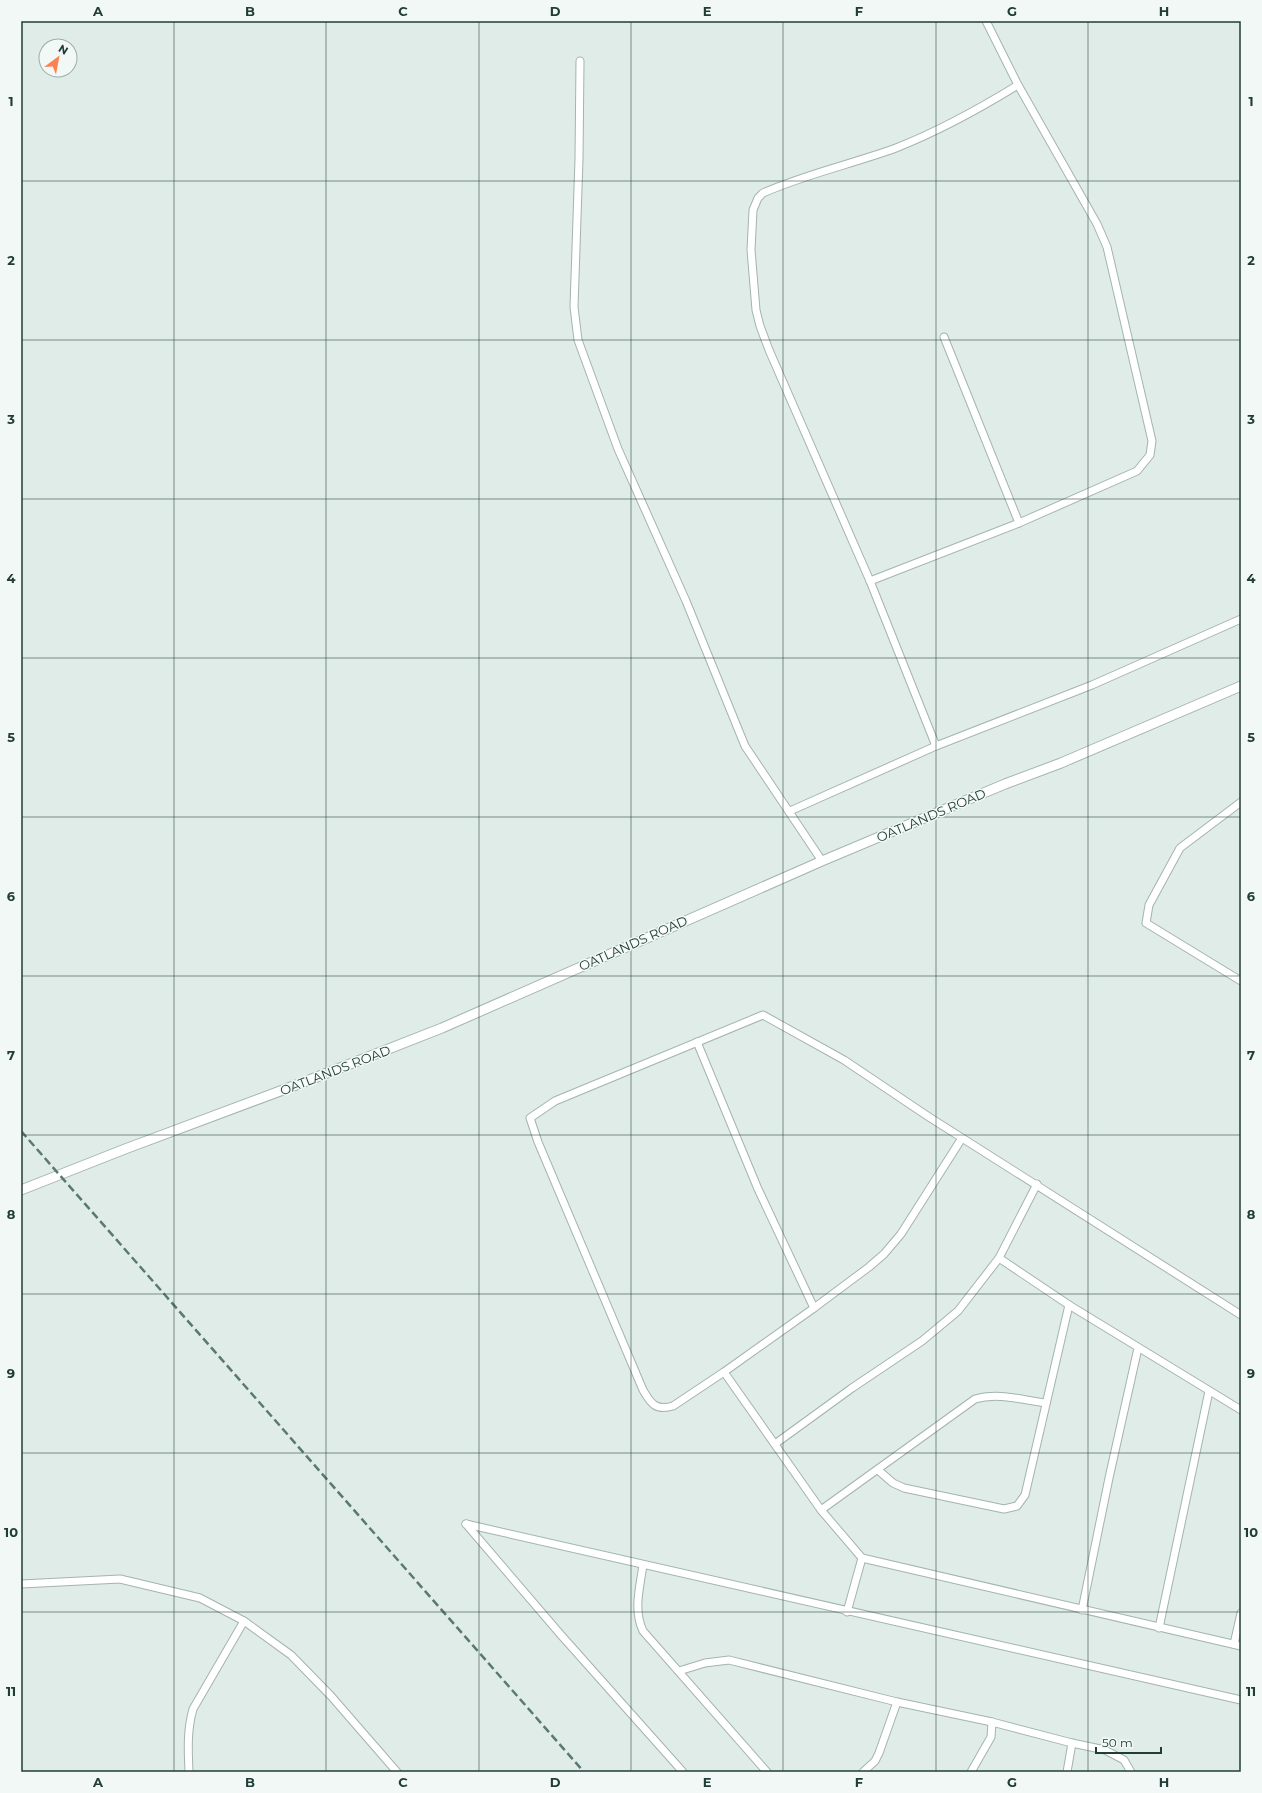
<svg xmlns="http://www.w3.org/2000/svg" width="1262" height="1793" font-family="Montserrat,sans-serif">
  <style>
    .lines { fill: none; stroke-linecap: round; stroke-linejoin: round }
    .minor-casing { stroke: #a3b4af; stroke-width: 9 }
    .tertiary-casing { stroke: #a3b4af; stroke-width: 11 }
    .minor { stroke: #fff; stroke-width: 7 }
    .tertiary { stroke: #fff; stroke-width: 9 }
    .rail { stroke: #5a7972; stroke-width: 2.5; stroke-dasharray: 8 4; stroke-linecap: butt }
    .grid { fill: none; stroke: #203d37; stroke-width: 1; stroke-opacity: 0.55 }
    .labels { text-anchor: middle; stroke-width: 3; stroke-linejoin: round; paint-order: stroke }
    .street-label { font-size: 13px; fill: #203d37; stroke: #f1f8f5 }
    .neatline { fill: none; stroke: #203d37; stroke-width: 1.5 }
    .grid-label { font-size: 13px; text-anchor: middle; font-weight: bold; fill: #203d37 }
  </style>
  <rect width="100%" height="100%" fill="#e0ece7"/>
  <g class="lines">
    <defs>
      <g id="minor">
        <polyline points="580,61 579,159 574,307 578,340 618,449 686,601 745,746 822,861"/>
        <polyline points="944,337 1019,523"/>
        <polyline points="870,581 1019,523 1137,471 1150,455 1152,441 1107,247 1097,224 1018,85 986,21"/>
        <path d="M936 746 870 581 769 350 760 326 756 310 751 250 753 210 758 198 763 193C806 174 852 164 896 148 939 131 979 109 1018 85"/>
        <polyline points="1241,802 1180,848 1149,905 1146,923 1241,981"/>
        <polyline points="790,811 936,746 1092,685 1241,619"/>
        <polyline points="697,1042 758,1189 814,1308"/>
        <path d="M962 1138 901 1234 884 1254 869 1267 814 1308 724 1372 673 1406C656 1411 651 1404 643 1390L538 1142 530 1118 555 1101 763 1015 844 1060 929 1117 1241 1315"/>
        <polyline points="1037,1184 999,1258 1069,1305 1241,1410"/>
        <polyline points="724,1372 821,1510 862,1558 1241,1646"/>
        <polyline points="775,1444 852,1388 922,1341 958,1311 999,1258"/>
        <polyline points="878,1470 893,1483 904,1488 1004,1509 1017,1506 1025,1495 1069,1305"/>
        <path d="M821 1510 975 1399C998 1392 1022 1400 1046 1403"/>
        <polyline points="466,1524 1241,1700"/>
        <polyline points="466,1524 561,1635 683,1772"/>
        <path d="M643 1565C640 1587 633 1610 643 1631L767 1772"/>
        <polyline points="21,1584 120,1579 200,1598 244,1621 291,1655 331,1696 397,1772"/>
        <polyline points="1082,1610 1109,1478 1138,1348"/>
        <polyline points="847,1612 862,1558"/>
        <polyline points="1159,1628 1209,1391"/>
        <polyline points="1234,1644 1241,1613"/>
        <polyline points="679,1671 705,1663 729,1660 897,1702 992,1722 1072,1743 1105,1750 1124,1760 1131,1772"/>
        <path d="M189 1772C188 1750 187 1730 193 1709L244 1621"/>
        <polyline points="863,1772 875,1761 879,1753 897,1702"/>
        <polyline points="971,1772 991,1737 992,1722"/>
        <polyline points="1067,1772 1072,1743"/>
      </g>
      <polyline id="tertiary" points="21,1190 125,1149 299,1084 442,1028 822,861 1005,784 1061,763 1241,686"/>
    </defs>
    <use href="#minor" class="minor-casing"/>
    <use href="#tertiary" class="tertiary-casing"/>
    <use href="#minor" class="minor"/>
    <use href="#tertiary" class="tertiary"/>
    <polyline class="rail" points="21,1131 584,1772"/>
  </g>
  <path class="grid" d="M174 21V1772M326 21V1772M479 21V1772M631 21V1772M783 21V1772M936 21V1772M1088 21V1772M21 181H1241M21 340H1241M21 499H1241M21 658H1241M21 817H1241M21 976H1241M21 1135H1241M21 1294H1241M21 1453H1241M21 1612H1241"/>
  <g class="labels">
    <g class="street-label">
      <text transform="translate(931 815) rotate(-23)" y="5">OATLANDS ROAD</text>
      <text transform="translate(633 943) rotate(-24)" y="5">OATLANDS ROAD</text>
      <text transform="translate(335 1070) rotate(-21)" y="5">OATLANDS ROAD</text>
    </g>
  </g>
  <rect width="1262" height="1793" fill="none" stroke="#f1f8f5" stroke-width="44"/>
  <g transform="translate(58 58) rotate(32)"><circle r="19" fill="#f1f8f5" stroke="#9dada9"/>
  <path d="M0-3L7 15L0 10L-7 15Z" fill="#fb824f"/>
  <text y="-6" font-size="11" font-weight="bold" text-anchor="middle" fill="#203d37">N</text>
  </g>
  <path d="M1096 1747v6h65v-6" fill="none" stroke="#203d37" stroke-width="2"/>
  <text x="1102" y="1747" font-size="12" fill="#203d37" stroke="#f1f8f5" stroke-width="3" paint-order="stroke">50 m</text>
  <rect x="22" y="22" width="1218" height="1749" class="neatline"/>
  <g class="grid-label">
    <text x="98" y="16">A</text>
    <text x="250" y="16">B</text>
    <text x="403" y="16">C</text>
    <text x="555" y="16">D</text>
    <text x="707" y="16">E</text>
    <text x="859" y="16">F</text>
    <text x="1012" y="16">G</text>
    <text x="1164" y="16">H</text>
    <text x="11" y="106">1</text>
    <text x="1251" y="106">1</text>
    <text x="11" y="265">2</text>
    <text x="1251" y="265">2</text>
    <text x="11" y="424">3</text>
    <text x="1251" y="424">3</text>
    <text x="11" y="583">4</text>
    <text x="1251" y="583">4</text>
    <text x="11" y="742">5</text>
    <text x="1251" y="742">5</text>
    <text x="11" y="901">6</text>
    <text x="1251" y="901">6</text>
    <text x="11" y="1060">7</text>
    <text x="1251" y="1060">7</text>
    <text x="11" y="1219">8</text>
    <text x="1251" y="1219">8</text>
    <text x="11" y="1378">9</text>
    <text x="1251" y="1378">9</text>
    <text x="11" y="1537">10</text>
    <text x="1251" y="1537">10</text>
    <text x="11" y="1696">11</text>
    <text x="1251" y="1696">11</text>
    <text x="98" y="1787">A</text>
    <text x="250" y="1787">B</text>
    <text x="403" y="1787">C</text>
    <text x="555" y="1787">D</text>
    <text x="707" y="1787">E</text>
    <text x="859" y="1787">F</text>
    <text x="1012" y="1787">G</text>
    <text x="1164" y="1787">H</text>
  </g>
</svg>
